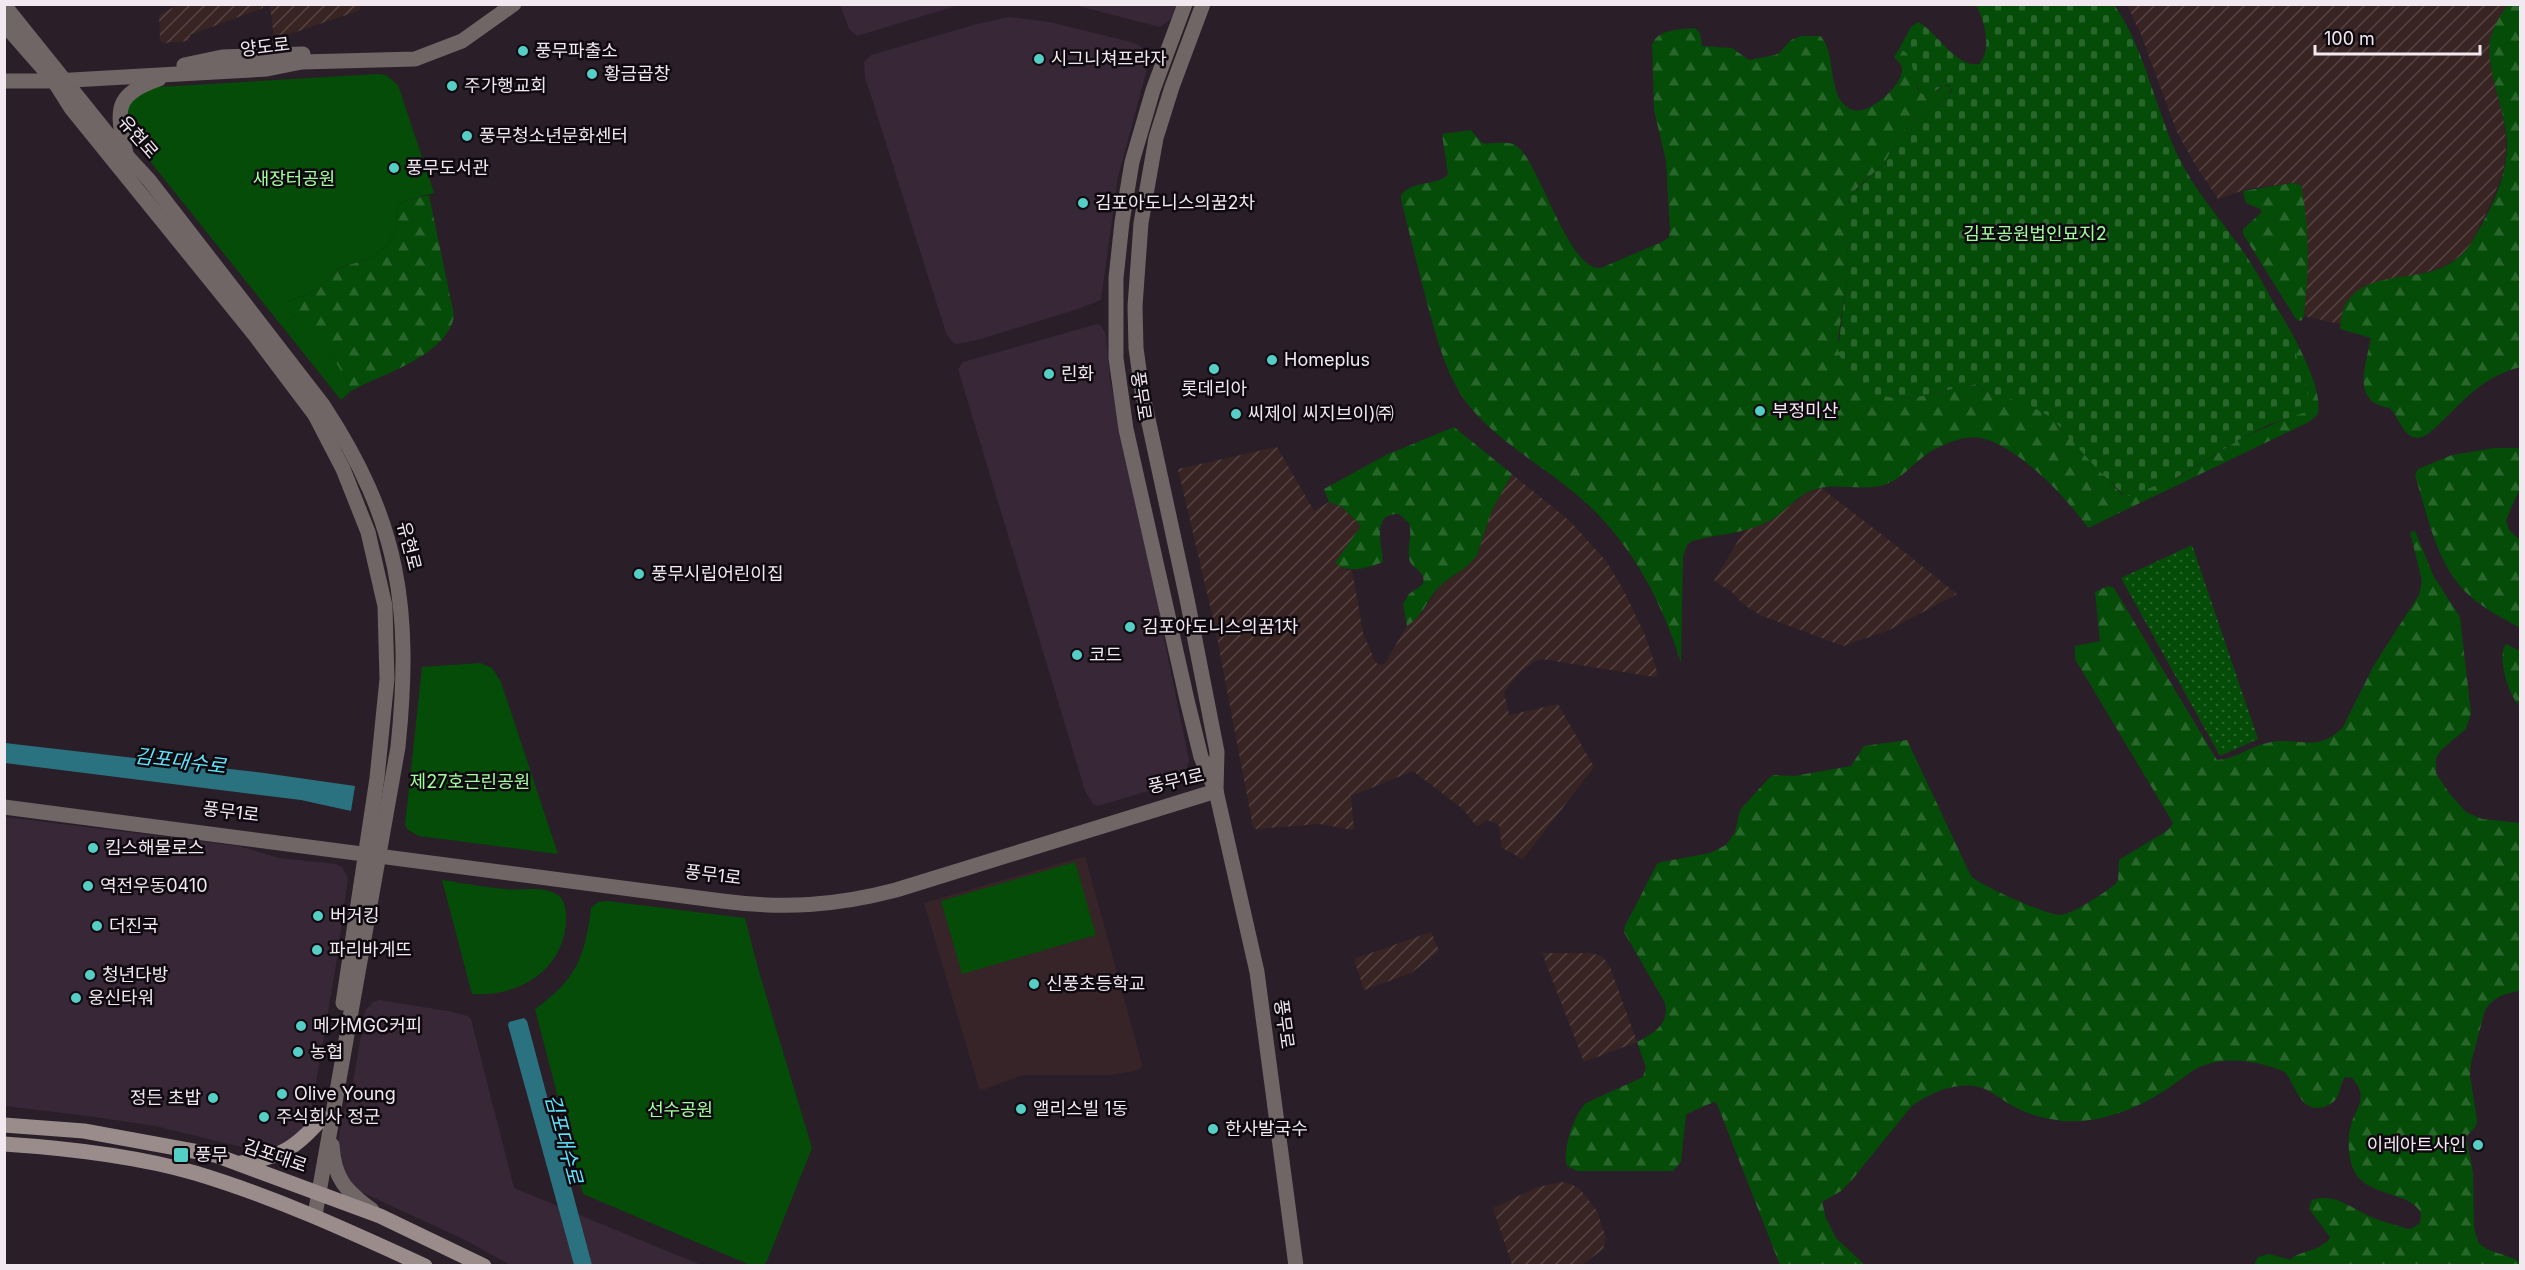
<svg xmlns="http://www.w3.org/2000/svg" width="2525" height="1270" font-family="Inter,'Noto Sans KR',sans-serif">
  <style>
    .built { fill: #382736 }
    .industrial { fill: url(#industrial-furrows) }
    .education { fill: #372428 }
    .grass { fill: url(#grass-dots) }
    .forest { fill: url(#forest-firs) }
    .cemetery { fill: url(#cemetery-stones) }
    .park { fill: #044c07 }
    .water { fill: #2a727f }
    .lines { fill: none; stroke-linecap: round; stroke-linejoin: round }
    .tertiary { stroke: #6f6665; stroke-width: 15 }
    .secondary { stroke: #9a8c8b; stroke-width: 15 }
    .poi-dot { fill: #55cec5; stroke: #0f0a0f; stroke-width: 2 }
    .labels { text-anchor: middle; stroke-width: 5; stroke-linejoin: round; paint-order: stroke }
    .street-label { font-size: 18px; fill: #f1e8f0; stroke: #0f0a0f }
    .poi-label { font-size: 18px; fill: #f1e8f0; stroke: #0f0a0f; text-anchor: start }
    .park-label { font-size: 18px; fill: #a3fc9e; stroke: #0f0a0f }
    .water-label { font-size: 20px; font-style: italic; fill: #5fe7ff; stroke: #0f0a0f }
  </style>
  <defs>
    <pattern id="industrial-furrows" width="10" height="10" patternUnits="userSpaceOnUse" patternTransform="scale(1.5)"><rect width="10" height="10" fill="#382423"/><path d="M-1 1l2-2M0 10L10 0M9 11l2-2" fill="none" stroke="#554443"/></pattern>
    <pattern id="grass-dots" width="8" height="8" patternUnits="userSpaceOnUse" patternTransform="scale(1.5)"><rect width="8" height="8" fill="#044c07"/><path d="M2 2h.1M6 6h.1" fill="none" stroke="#29662b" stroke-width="1.8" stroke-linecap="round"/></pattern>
    <pattern id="forest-firs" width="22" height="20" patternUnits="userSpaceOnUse" patternTransform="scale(1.5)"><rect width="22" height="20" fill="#044c07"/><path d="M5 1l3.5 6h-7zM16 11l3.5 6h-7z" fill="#29662b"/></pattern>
    <pattern id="cemetery-stones" width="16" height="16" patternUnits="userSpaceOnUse" patternTransform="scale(1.5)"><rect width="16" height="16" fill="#044c07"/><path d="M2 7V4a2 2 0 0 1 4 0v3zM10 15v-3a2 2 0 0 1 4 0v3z" fill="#29662b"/></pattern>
  </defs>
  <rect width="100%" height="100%" fill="#2a1e29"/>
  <g class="built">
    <polygon points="840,5 840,4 959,5 857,36 849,29"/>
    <polygon points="1074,5 1177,5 1171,19 1160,27"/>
    <polygon points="1009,17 1050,22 1131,42 1139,45 1147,54 1147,69 1118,177 1101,300 1078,309 981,339 958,344 953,343 946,333 865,77 864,62 871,55 977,24"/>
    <polygon points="1097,324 1101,326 1106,334 1110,380 1163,616 1164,638 1189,760 1186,774 1175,783 1098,806 1093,804 1085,791 958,369 963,362"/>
    <polygon points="5,817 239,846 279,858 336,864 342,867 348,878 337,959 311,1112 308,1123 297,1140 262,1152 155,1126 88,1116 5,1106"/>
    <polygon points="379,1000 448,1011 468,1016 471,1019 514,1188 701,1265 510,1265 465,1240 359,1191 348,1183 337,1149 339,1136 342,1116 351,1095 365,1011 373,1002"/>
  </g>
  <g class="industrial">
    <polygon points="263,5 263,8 190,35 189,41 164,43 160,40 159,15 178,5"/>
    <polygon points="270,5 359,5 361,10 296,32 274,37"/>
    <polygon points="2127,5 2508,5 2493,31 2493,73 2505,127 2506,155 2503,172 2491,203 2472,242 2463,254 2445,266 2415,276 2367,286 2348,300 2340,324 2304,316 2307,280 2307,241 2301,185 2293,183 2247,189 2218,199 2194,163 2177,132 2140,32"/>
    <polygon points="1277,447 1314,511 1329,502 1342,507 1361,526 1346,571 1352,570 1363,633 1376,663 1381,665 1385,663 1407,626 1421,614 1439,587 1473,561 1477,555 1492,510 1512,474 1571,522 1606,561 1624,591 1645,635 1658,674 1655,677 1542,659 1534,662 1521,671 1504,692 1509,715 1558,704 1594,767 1523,859 1502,848 1499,825 1487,820 1477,827 1463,809 1413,771 1351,796 1354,830 1319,824 1256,829 1253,827 1215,627 1178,469"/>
    <polygon points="1821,488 1898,547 1957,594 1887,631 1843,646 1760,615 1743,604 1731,591 1714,581 1744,531 1778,515 1806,493"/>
    <polygon points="1431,932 1439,951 1411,973 1364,990 1354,959"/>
    <polygon points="1542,953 1590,953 1602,956 1610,967 1637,1042 1584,1062"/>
    <polygon points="1562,1182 1571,1184 1580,1189 1597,1211 1606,1238 1603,1249 1582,1265 1512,1265 1493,1208 1538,1187"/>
  </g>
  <polygon class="education" points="1085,856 1142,1064 1140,1069 1135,1071 1112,1075 1022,1075 980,1091 924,903"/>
  <polygon class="grass" points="2192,545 2258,739 2220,756 2121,578"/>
  <g class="forest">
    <path d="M2508 4 2520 5V367C2476 379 2461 406 2428 434 2406 448 2401 420 2390 408 2350 402 2366 366 2371 338L2340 329C2341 319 2342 307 2349 299 2378 263 2443 292 2473 240 2489 213 2507 178 2507 145 2507 112 2486 74 2490 41 2492 28 2500 16 2508 4Z"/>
    <path d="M1695 28 1700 33 1702 46 1732 48 1749 60 1775 55 1780 52 1791 40 1801 36H1820C1838 52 1825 100 1853 110 1869 115 1904 85 1902 68 1901 64 1897 60 1894 57L1899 49C1914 51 1914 78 1918 90L1936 92 1943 85 1952 87 1948 97 1904 130 1884 163 1856 189 1849 201 1847 276 1838 340 1852 378 1864 390 1895 398 1916 397 1976 384 1984 390 2031 406 2052 418 2122 495 2177 478 2242 438 2287 418 2284 327 2271 298C2287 324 2324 384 2318 414L2309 422 2088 528C2067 498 2018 446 1981 438 1966 435 1950 442 1937 448 1919 456 1907 475 1889 483 1866 493 1840 482 1816 489 1797 494 1785 513 1767 522 1744 534 1717 534 1692 541L1687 545 1683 557 1681 663C1660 595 1625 531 1567 487 1533 460 1493 437 1466 402 1446 374 1438 342 1429 310 1419 273 1410 236 1401 199V195C1414 180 1435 186 1448 175L1442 134 1471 130 1482 143C1494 145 1508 139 1518 147 1541 167 1569 272 1601 268L1664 241 1669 237 1670 230 1666 161 1654 110 1652 45C1658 28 1680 30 1695 28Z"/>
    <path d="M2293 183 2301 185C2310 227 2309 273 2304 316L2301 321 2296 319 2243 234V229L2262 212 2260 209 2246 203 2243 191Z"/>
    <path d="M429 195 454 315C449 355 382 374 351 391 337 359 314 331 286 309V303L318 289 339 268 370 258 385 248 395 232 398 205 404 201Z"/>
    <path d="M1454 427 1512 474 1492 510 1477 555C1467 570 1449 576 1437 589 1426 602 1422 617 1407 626L1403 604 1409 594 1423 584C1426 572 1416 571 1410 562 1406 548 1413 536 1409 523L1399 514C1371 513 1382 544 1383 562 1368 568 1348 574 1335 563L1361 526 1342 507 1329 502 1324 489 1386 455Z"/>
    <path d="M2494 448H2520V488L2506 520 2509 530 2520 540V628C2503 618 2484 609 2470 596 2436 566 2428 516 2415 475L2418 469 2452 455Z"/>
    <path d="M2415 531 2434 577 2460 617 2471 713 2466 729 2441 750 2436 758V773L2449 793 2466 812 2482 819 2520 823V991C2505 993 2494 997 2485 1010L2471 1063 2470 1075 2477 1120 2476 1126 2466 1137 2473 1172 2474 1227 2478 1242C2487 1253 2508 1254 2520 1262V1265L2354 1266 2291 1260 2294 1256 2317 1248 2328 1241 2330 1237 2309 1209 2312 1200C2335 1193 2349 1207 2369 1216 2380 1221 2393 1224 2405 1228L2411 1229 2420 1223 2421 1213C2410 1191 2367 1197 2354 1171 2349 1160 2347 1142 2350 1129 2354 1107 2371 1100 2352 1078L2345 1077C2340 1084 2341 1092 2336 1099 2333 1103 2328 1105 2324 1107 2301 1114 2296 1086 2285 1072 2261 1062 2230 1056 2205 1065 2192 1069 2181 1080 2170 1087 2140 1108 2100 1124 2063 1121 2048 1119 2032 1116 2019 1109 2004 1103 1991 1088 1974 1086 1953 1083 1927 1094 1911 1107L1851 1181 1841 1191 1822 1202 1826 1218 1836 1238 1865 1265H1780L1717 1104 1714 1102 1686 1114 1681 1162 1673 1171H1577L1567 1166C1562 1150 1574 1114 1586 1103L1643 1077 1646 1067 1637 1042C1654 1033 1670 1024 1665 1003L1624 932 1625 926 1657 864 1661 862 1710 853 1726 845 1735 832 1740 810 1769 778 1774 775 1794 776 1851 766 1864 746 1907 740 1971 876C1979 885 2049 916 2061 915 2074 913 2103 894 2114 885L2118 881 2119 860 2168 830 2173 823 2075 659V646L2100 641 2095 592 2108 586 2114 588 2217 760C2234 759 2250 747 2267 743 2296 735 2317 755 2343 727L2374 665 2419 595 2422 581 2410 532Z"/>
    <path d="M2506 644 2520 651V706C2509 698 2496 655 2506 644Z"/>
  </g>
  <path class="cemetery" d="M1976 5H2114C2144 45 2156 113 2180 160 2194 189 2215 212 2234 239 2270 287 2299 349 2311 408L2309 411 2270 424 2242 438 2176 478 2126 497 2097 469 2052 418 2031 406 1989 393 1976 384 1916 397 1895 398 1872 394 1864 390 1852 378 1844 368 1838 350 1847 276 1848 210 1851 195 1884 163 1904 130 1948 97 1952 90 1949 85H1943L1932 94H1922C1911 82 1916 52 1899 49L1911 27 1918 22C1936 30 1955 68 1979 64 1993 49 1984 20 1976 5Z"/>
  <g class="park">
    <path d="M377 74 386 75 398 85 434 193 404 201 398 205 395 232 385 248 370 258 339 268 318 289 286 303V309C315 331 337 359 351 391L341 400 133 140C126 130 122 104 134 96 141 91 150 89 157 87Z"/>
    <polygon points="480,663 492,668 501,682 558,854 419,836 408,830 405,825 422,667"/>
    <polygon points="1075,862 1096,935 962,974 941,901"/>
    <path d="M442 880C463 883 484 887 505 889 522 891 545 885 559 896 566 902 566 913 566 922 563 971 518 997 472 994Z"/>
    <path d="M607 901 745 918 759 972 812 1148 767 1261 763 1265H750L583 1194 535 1009C576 980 585 957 591 908L598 902Z"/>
    <polygon points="2269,1254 2291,1260 2354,1265 2254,1265 2258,1257"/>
  </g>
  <g class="water">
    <polygon points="5,743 264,773 355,786 351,811 301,800 5,763"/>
    <polygon points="524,1018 527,1021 592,1265 574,1265 508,1025 509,1022"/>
  </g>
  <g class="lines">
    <g class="tertiary">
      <polyline points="1185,4 1153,90 1132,162 1122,222 1116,278 1116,358 1126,429 1187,700 1201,757 1216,791 1217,752 1187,599 1142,391 1136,348 1135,306 1141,223 1156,138 1172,87 1203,4"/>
      <path d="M4 5 114 142 149 180 323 405C400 522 412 609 398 747L315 1215"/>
      <polyline points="4,24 54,81 71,108 254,334 315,415 343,469 368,532 385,606 387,679 377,778 343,1003"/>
      <polyline points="184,65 222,57 303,54"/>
      <polyline points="4,81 54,81 267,69 302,62 415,59 462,41 514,4"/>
      <path d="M126 154C117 111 112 95 159 79"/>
      <polyline points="1216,791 1257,972 1296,1266"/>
      <path d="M4 807 722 901C784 909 835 906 896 890L1216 791"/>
      <path d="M332 1145C334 1179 346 1191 372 1210"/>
    </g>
    <g class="secondary">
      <polyline points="4,1125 84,1131 215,1155 380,1216 484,1266"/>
      <path d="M4 1144C65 1148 136 1156 195 1173 275 1197 349 1231 425 1266"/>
      <path d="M241 1163C281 1157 295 1149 322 1118"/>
    </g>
  </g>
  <g class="poi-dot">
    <circle cx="523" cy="51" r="6"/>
    <circle cx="1039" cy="59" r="6"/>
    <circle cx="592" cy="74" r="6"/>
    <circle cx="452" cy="86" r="6"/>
    <circle cx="467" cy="136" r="6"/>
    <circle cx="394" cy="168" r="6"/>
    <circle cx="1083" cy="203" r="6"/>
    <circle cx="1272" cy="360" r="6"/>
    <circle cx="1214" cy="369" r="6"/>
    <circle cx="1049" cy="374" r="6"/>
    <circle cx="1760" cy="411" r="6"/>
    <circle cx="1236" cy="414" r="6"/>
    <circle cx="639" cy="574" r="6"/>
    <circle cx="1130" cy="627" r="6"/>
    <circle cx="1077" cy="655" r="6"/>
    <circle cx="93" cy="848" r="6"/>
    <circle cx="88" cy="886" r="6"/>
    <circle cx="318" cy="916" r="6"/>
    <circle cx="97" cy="926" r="6"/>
    <circle cx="317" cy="950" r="6"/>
    <circle cx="90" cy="975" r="6"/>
    <circle cx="1034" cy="984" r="6"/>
    <circle cx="76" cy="998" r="6"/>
    <circle cx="301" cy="1026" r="6"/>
    <circle cx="298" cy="1052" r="6"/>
    <circle cx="282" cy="1094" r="6"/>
    <circle cx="213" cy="1098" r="6"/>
    <circle cx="1021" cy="1109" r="6"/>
    <circle cx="264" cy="1117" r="6"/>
    <circle cx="1213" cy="1129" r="6"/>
    <circle cx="2478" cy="1145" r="6"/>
    <rect x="173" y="1147" width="16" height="16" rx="3"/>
  </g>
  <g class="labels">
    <g class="street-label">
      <text transform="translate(265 47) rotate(-7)" y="6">양도로</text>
      <text transform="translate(138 137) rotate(49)" y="6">유현로</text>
      <text transform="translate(1141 396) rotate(81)" y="6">풍무로</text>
      <text transform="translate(409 546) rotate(76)" y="6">유현로</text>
      <text transform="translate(1176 781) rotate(-13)" y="6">풍무1로</text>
      <text transform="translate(231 812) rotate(7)" y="6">풍무1로</text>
      <text transform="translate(713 875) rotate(7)" y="6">풍무1로</text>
      <text transform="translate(1284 1024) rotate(82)" y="6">풍무로</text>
      <text transform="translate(275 1156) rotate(19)" y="6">김포대로</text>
    </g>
    <g class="poi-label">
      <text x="535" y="57">풍무파출소</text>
      <text x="1051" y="65">시그니쳐프라자</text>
      <text x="604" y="80">황금곱창</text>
      <text x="464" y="92">주가행교회</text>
      <text x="479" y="142">풍무청소년문화센터</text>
      <text x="406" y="174">풍무도서관</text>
      <text x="1095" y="209">김포아도니스의꿈2차</text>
      <text x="1284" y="366">Homeplus</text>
      <text x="1061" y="380">린화</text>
      <text x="1214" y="395" text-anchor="middle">롯데리아</text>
      <text x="1772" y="417">부정미산</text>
      <text x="1248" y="420">씨제이 씨지브이)㈜</text>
      <text x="651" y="580">풍무시립어린이집</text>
      <text x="1142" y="633">김포아도니스의꿈1차</text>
      <text x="1089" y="661">코드</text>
      <text x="105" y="854">킴스해물로스</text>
      <text x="100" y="892">역전우동0410</text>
      <text x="330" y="922">버거킹</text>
      <text x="109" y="932">더진국</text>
      <text x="329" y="956">파리바게뜨</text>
      <text x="102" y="981">청년다방</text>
      <text x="1046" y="990">신풍초등학교</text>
      <text x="88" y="1004">웅신타워</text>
      <text x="313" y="1032">메가MGC커피</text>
      <text x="310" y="1058">농협</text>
      <text x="294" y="1100">Olive Young</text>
      <text x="201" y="1104" text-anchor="end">정든 초밥</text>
      <text x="1033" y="1115">앨리스빌 1동</text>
      <text x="276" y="1123">주식회사 정군</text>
      <text x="1225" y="1135">한사발국수</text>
      <text x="2466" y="1151" text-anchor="end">이레아트사인</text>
      <text x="195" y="1161">풍무</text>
    </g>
    <g class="park-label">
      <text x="294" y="185">새장터공원</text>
      <text x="2035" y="240">김포공원법인묘지2</text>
      <text x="470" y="788">제27호근린공원</text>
      <text x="680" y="1116">선수공원</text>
    </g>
    <g class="water-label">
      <text transform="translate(180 761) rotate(7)" y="7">김포대수로</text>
      <text transform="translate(564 1139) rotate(75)" y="7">김포대수로</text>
    </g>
  </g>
  <rect width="2525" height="1270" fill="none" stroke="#f1e8f0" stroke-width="12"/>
  <path d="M2315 45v9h165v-9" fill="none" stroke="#f1e8f0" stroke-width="3"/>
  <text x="2324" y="45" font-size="18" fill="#f1e8f0" stroke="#0f0a0f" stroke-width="4.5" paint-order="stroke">100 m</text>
</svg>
